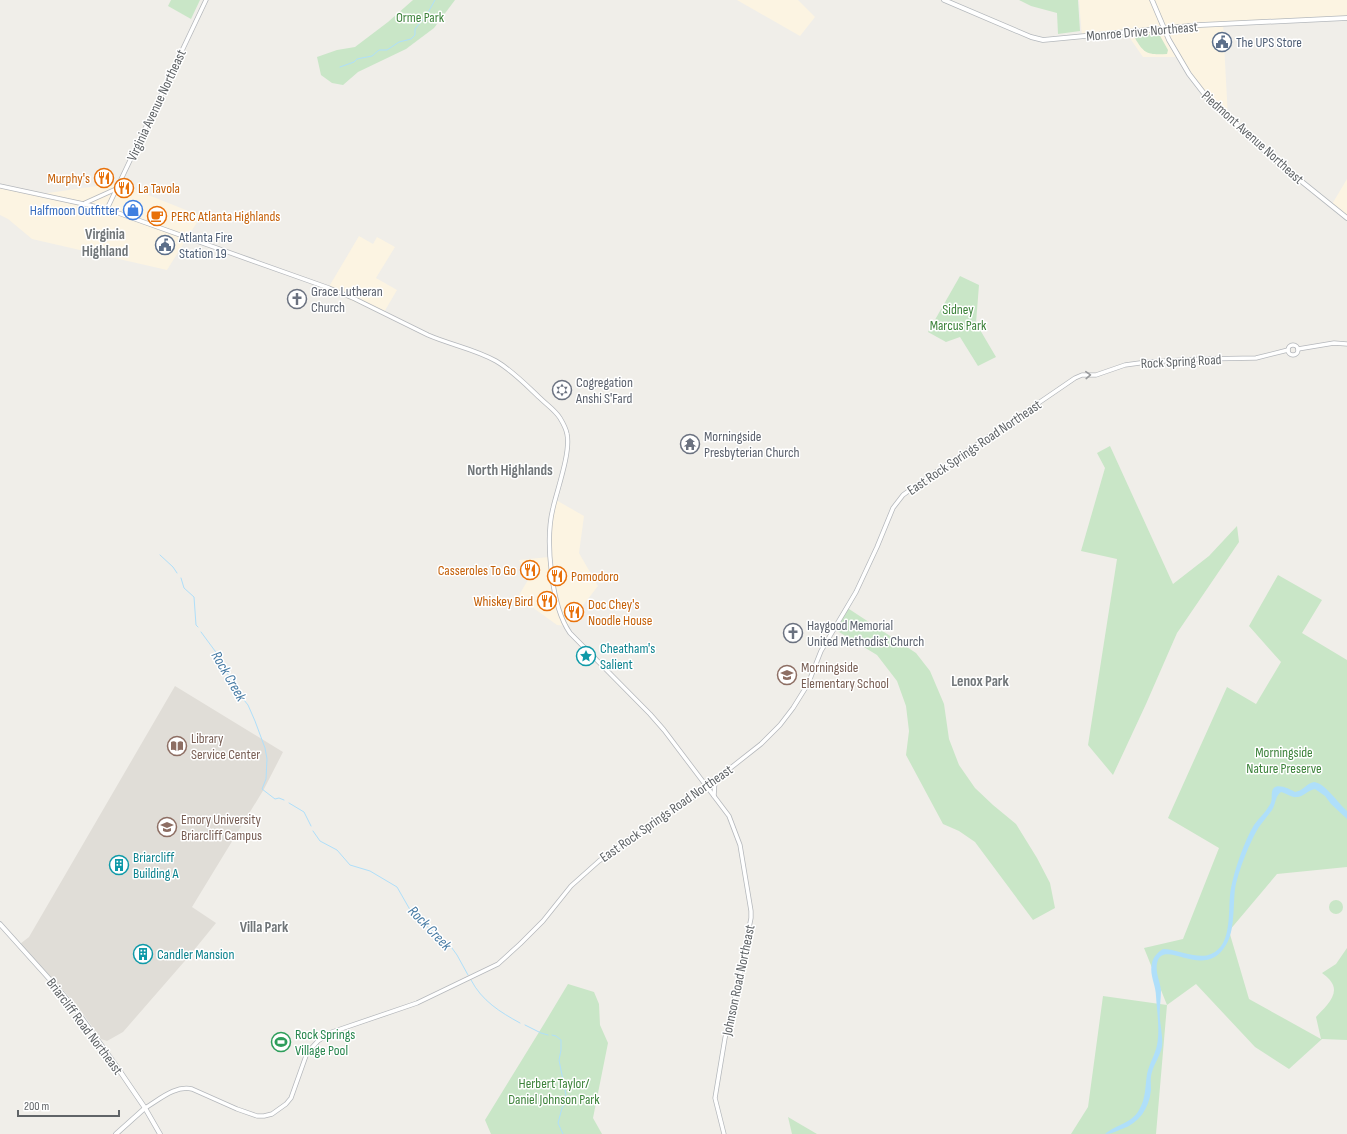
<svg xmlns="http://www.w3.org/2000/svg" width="1347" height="1134" font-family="'Sofia Sans Condensed',sans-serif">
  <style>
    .commercial { fill: #fcf4e2 }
    .education { fill: #e0ddd7 }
    .green { fill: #c9e6c7 }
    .water { fill: #afdffa }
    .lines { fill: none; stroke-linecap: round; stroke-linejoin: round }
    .stream { stroke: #afdffa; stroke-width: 1 }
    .tertiary-casing { stroke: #b5b8bc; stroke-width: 5 }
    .secondary-casing { stroke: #b4b8bc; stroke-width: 5.5 }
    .tertiary { stroke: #fff; stroke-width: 3.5 }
    .secondary { stroke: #fff; stroke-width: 4 }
    .oneway { stroke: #989a9c }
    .labels { text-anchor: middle; stroke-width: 3; stroke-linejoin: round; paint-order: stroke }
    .park-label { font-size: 14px; fill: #3d833b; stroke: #fff }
    .street-label { font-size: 14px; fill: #606467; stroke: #fff }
    .service-label { font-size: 14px; fill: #4e5e75; stroke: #fff; text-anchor: start }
    .food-label { font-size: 14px; fill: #c56008; stroke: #fff; text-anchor: start }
    .shop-label { font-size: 14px; fill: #366cbe; stroke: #fff; text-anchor: end }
    .worship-label { font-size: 14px; fill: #5b616d; stroke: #fff; text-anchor: start }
    .culture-label { font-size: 14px; fill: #0d838f; stroke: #fff; text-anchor: start }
    .education-label { font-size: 14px; fill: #785e54; stroke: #fff; text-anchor: start }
    .leisure-label { font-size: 14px; fill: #27864d; stroke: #fff; text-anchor: start }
    .neighbourhood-label { font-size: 15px; font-weight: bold; fill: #717679; stroke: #fff }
    .water-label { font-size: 15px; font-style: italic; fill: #477ba4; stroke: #fff }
  </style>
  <rect width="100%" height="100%" fill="#f0eee9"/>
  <g class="commercial">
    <polygon points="737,0 798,0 815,17 800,36"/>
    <polygon points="1079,0 1347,0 1347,18 1223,25 1228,118 1199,88 1179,57 1143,57 1125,31 1082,37"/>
    <polygon points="1347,179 1347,219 1331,206"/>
    <polygon points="118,183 201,216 167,270 32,239 8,219 0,215 0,185 41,194"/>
    <polygon points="359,236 373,244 377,237 395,247 376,278 397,290 383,314 327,290"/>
    <polygon points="556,500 584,516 579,553 598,586 567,626 557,625 518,597 529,578 519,560 549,557 553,512"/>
  </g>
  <polygon class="education" points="175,686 283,752 264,789 192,907 216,923 190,955 123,1032 107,1041 101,1039 76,1004 20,944 29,937"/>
  <g class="green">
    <polygon points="171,0 200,0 191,19 168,6"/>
    <polygon points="413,0 455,0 434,28 406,49 358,72 343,85 332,83 321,75 317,57 337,50 355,47 388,22"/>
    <polygon points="1019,0 1078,0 1080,31 1058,34 1057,13 1031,6"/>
    <path d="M1159 34 1168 50 1167 54C1148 55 1144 54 1135 38L1137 35Z"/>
    <polygon points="960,276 979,285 976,323 996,357 978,366 960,337 946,342 928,332"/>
    <polygon points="1110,446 1173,584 1209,556 1237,526 1239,542 1177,633 1146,704 1113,775 1088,745 1117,559 1081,551 1105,468 1097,453"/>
    <path d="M1278 575 1322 600 1302 633 1347 660V867L1277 874 1229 931 1249 999 1321 1039 1316 1017C1323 1009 1338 997 1333 985 1331 980 1326 976 1322 973L1336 964 1347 948V1040L1322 1039 1289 1069 1255 1047 1196 984 1167 1005 1156 1134H1071L1088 1107 1103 996 1167 1005 1144 948 1183 939 1219 848 1168 818 1227 687 1256 704 1281 662 1249 626Z"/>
    <polygon points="846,607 916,653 930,671 944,704 949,739 959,765 975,788 993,805 1016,824 1037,858 1050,883 1055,908 1033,920 975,842 959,831 943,824 906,755 909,731 906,706 897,681 877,655 834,629"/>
    <circle cx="1336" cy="907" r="7"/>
    <polygon points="568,984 594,992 599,1004 600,1025 608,1043 593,1118 602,1134 491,1134 485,1120 544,1024"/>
    <polygon points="788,1117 817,1134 792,1134"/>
  </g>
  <path class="water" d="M1314 782C1325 783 1338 803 1347 811V819L1331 804 1325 796 1315 789C1308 790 1303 797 1297 797 1292 798 1286 793 1281 792 1275 796 1276 804 1272 810 1268 816 1263 821 1259 827 1250 841 1238 872 1235 889 1233 906 1235 931 1226 945 1205 981 1167 940 1158 960 1154 971 1160 980 1161 990 1161 1000 1159 1010 1160 1020 1161 1029 1163 1038 1162 1047 1160 1056 1154 1064 1152 1072 1150 1078 1151 1084 1151 1090 1149 1109 1139 1123 1122 1129 1116 1131 1112 1134 1105 1134 1117 1124 1131 1124 1139 1110 1146 1098 1145 1087 1147 1074 1149 1064 1155 1055 1157 1045 1160 1031 1157 1011 1156 996 1156 985 1149 975 1152 963 1153 957 1158 952 1163 949 1177 949 1198 960 1211 954 1234 945 1227 907 1231 888 1235 868 1244 842 1254 825 1259 818 1265 813 1269 806 1273 801 1271 797 1272 792 1274 781 1289 789 1295 792 1303 791 1307 783 1314 782Z"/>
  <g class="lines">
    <g class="stream">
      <polyline points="340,67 354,62 357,59 372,56 379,50 387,50 399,42 411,39 415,35 415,29 426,16 435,0"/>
      <polyline points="160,555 173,567 177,573"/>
      <polyline points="181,578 184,588 194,597 196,625 198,627"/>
      <polyline points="201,632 218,655 236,690 248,705 255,721 265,748 267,759 266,779 262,789 275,799 279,798 284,800"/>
      <polyline points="289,803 304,812 311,826"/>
      <polyline points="313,831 320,841 337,850 350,865 370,871 397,887 413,915 449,944 457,955 468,975"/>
      <path d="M471 980C482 1001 500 1012 520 1023"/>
      <polyline points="525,1025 541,1033 548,1035"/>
      <polyline points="552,1035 556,1036 561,1040 561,1050 559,1060 566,1095 566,1102 562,1108 558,1123 563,1134"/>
    </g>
    <defs>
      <g id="tertiary">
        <path d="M0 186 107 209 329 288 355 299 428 335C451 345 475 349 496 361 513 371 526 385 540 398 547 405 555 410 560 418 563 423 566 428 567 434 571 452 557 490 553 508 545 540 551 606 570 633L650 714 664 730 729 816 740 845 751 911V918L738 984 725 1038 715 1098 724 1134"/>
        <polyline points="85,203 116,189"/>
        <polyline points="107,209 206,0"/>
        <circle cx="1293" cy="350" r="5"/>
        <polyline points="1298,349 1334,343 1347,344"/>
        <polyline points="714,796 715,780"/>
        <path d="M145 1108C159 1100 175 1085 192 1089L237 1109 257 1116H264L272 1114 286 1104 291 1098 307 1053 318 1041 332 1032 417 1003 498 964 520 944 543 921 571 886 599 861 637 833 695 796 761 744 780 725 793 708 808 684 821 651 856 592 877 547 893 508 903 495 921 482 1018 417 1075 378 1082 375H1096L1125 365 1147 362 1202 359 1256 358 1288 350"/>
      </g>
      <g id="secondary">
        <polyline points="944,0 1031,37 1043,40 1200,25 1347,18"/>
        <polyline points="1152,0 1169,40 1189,74 1206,96 1270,156 1347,218"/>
        <polyline points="0,924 53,983 76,1010 117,1067 145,1108 160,1134"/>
        <polyline points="116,1134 145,1108"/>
      </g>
    </defs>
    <use href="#tertiary" class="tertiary-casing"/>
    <use href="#secondary" class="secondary-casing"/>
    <use href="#tertiary" class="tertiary"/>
    <use href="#secondary" class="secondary"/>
  </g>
  <defs><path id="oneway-chevron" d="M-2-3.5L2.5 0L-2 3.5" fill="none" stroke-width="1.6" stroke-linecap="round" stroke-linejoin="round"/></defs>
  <use class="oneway" href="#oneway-chevron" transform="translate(1088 375) rotate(-3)"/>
  <defs>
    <symbol id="civic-ring" viewBox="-11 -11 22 22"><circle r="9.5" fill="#fff" stroke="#5c6f8a" stroke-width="1.5"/><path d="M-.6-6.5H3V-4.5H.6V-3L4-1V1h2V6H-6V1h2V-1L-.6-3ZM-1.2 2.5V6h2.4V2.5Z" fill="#5c6f8a"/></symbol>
    <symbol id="restaurant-ring" viewBox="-11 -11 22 22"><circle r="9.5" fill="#fff" stroke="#e8710a" stroke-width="1.5"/><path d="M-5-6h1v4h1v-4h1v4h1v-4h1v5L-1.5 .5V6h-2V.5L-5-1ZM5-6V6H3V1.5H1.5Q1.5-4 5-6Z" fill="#e8710a"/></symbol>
    <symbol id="shop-ring" viewBox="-11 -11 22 22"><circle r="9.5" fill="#fff" stroke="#3f7fe0" stroke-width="1.5"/><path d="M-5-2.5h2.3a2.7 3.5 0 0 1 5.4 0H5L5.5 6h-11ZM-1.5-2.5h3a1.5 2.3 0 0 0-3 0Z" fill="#3f7fe0"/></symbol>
    <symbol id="cafe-ring" viewBox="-11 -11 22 22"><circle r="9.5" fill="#fff" stroke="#e8710a" stroke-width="1.5"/><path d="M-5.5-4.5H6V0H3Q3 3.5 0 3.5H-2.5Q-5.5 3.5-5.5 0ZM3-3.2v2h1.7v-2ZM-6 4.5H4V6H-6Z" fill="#e8710a"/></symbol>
    <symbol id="church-ring" viewBox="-11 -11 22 22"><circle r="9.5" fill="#fff" stroke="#6b7280" stroke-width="1.5"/><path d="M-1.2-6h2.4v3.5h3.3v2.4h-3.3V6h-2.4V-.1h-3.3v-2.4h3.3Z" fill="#6b7280"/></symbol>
    <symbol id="synagogue-ring" viewBox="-11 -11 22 22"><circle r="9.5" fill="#fff" stroke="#6b7280" stroke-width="1.5"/><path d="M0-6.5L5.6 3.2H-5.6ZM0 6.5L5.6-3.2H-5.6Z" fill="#6b7280"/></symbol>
    <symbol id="temple-ring" viewBox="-11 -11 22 22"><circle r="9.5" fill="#fff" stroke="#6b7280" stroke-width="1.5"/><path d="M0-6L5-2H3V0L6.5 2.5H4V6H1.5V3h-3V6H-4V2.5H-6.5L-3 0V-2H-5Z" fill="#6b7280"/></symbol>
    <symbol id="sight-ring" viewBox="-11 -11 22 22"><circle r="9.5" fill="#fff" stroke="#0f9aa8" stroke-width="1.5"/><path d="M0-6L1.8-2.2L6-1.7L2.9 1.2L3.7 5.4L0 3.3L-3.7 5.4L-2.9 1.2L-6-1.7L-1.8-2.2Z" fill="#0f9aa8"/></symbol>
    <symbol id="school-ring" viewBox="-11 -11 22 22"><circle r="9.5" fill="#fff" stroke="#8d6e63" stroke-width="1.5"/><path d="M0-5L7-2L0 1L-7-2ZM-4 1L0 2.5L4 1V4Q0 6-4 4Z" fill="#8d6e63"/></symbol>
    <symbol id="library-ring" viewBox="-11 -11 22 22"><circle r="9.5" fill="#fff" stroke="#8d6e63" stroke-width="1.5"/><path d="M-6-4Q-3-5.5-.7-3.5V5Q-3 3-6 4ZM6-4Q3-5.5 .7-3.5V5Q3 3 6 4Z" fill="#8d6e63"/></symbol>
    <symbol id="university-ring" viewBox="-11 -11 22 22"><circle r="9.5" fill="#fff" stroke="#8d6e63" stroke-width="1.5"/><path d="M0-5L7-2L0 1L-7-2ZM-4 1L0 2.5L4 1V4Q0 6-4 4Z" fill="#8d6e63"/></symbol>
    <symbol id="building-ring" viewBox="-11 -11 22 22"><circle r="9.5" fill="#fff" stroke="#0f9aa8" stroke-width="1.5"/><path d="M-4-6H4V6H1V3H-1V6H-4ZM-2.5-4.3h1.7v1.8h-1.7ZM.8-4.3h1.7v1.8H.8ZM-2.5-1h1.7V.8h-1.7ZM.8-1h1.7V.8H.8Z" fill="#0f9aa8"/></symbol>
    <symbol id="stadium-ring" viewBox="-11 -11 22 22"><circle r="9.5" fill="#fff" stroke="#2e9e5b" stroke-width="1.5"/><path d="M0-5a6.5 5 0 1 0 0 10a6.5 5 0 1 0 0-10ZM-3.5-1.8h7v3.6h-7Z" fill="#2e9e5b"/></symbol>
  </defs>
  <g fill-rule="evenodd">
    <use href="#civic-ring" x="1211" y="31" width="22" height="22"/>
    <use href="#restaurant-ring" x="93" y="167" width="22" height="22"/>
    <use href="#restaurant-ring" x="113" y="177" width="22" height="22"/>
    <use href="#shop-ring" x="122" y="199" width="22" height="22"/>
    <use href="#cafe-ring" x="146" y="205" width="22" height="22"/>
    <use href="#civic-ring" x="154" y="234" width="22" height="22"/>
    <use href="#church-ring" x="286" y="288" width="22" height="22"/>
    <use href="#synagogue-ring" x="551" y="379" width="22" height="22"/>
    <use href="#temple-ring" x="679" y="433" width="22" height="22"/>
    <use href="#restaurant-ring" x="519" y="559" width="22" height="22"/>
    <use href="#restaurant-ring" x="546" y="565" width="22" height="22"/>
    <use href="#restaurant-ring" x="536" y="590" width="22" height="22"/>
    <use href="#restaurant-ring" x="563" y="601" width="22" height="22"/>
    <use href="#church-ring" x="782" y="622" width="22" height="22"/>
    <use href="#sight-ring" x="575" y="645" width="22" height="22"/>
    <use href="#school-ring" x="776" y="664" width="22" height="22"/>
    <use href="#library-ring" x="166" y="735" width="22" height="22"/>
    <use href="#university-ring" x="156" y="816" width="22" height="22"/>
    <use href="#building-ring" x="108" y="854" width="22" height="22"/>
    <use href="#building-ring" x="132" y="943" width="22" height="22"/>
    <use href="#stadium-ring" x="270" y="1031" width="22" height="22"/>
  </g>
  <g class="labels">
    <g class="park-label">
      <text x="420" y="22">Orme Park</text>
      <text x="958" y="314">Sidney<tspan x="958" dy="16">Marcus Park</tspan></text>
      <text x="1284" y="757">Morningside<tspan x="1284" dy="16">Nature Preserve</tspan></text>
      <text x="554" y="1088">Herbert Taylor/<tspan x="554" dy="16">Daniel Johnson Park</tspan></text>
    </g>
    <g class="street-label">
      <text transform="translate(1142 31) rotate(-5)" y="5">Monroe Drive Northeast</text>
      <text transform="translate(156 105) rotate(-65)" y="5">Virginia Avenue Northeast</text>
      <text transform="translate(1253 137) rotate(42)" y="5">Piedmont Avenue Northeast</text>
      <text transform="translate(1181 361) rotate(-3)" y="5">Rock Spring Road</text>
      <text transform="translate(974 447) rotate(-34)" y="5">East Rock Springs Road Northeast</text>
      <text transform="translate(666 813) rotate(-35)" y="5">East Rock Springs Road Northeast</text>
      <text transform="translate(738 980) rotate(-78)" y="5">Johnson Road Northeast</text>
      <text transform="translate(85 1026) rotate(53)" y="5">Briarcliff Road Northeast</text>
    </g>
    <g class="service-label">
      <text x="1236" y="47">The UPS Store</text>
      <text x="179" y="242">Atlanta Fire<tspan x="179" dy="16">Station 19</tspan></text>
    </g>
    <g class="food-label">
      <text x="90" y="183" text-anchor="end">Murphy's</text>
      <text x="138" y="193">La Tavola</text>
      <text x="171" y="221">PERC Atlanta Highlands</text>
      <text x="516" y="575" text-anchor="end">Casseroles To Go</text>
      <text x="571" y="581">Pomodoro</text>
      <text x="533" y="606" text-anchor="end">Whiskey Bird</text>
      <text x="588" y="609">Doc Chey's<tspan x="588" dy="16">Noodle House</tspan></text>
    </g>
    <g class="shop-label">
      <text x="119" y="215">Halfmoon Outfitter</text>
    </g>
    <g class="worship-label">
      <text x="311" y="296">Grace Lutheran<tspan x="311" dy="16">Church</tspan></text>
      <text x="576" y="387">Cogregation<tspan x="576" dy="16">Anshi S'Fard</tspan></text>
      <text x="704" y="441">Morningside<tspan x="704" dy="16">Presbyterian Church</tspan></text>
      <text x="807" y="630">Haygood Memorial<tspan x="807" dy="16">United Methodist Church</tspan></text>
    </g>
    <g class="culture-label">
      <text x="600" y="653">Cheatham's<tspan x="600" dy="16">Salient</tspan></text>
      <text x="133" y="862">Briarcliff<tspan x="133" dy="16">Building A</tspan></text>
      <text x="157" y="959">Candler Mansion</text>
    </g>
    <g class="education-label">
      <text x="801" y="672">Morningside<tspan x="801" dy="16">Elementary School</tspan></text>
      <text x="191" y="743">Library<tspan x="191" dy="16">Service Center</tspan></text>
      <text x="181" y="824">Emory University<tspan x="181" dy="16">Briarcliff Campus</tspan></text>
    </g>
    <g class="leisure-label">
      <text x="295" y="1039">Rock Springs<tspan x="295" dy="16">Village Pool</tspan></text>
    </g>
    <g class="neighbourhood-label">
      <text x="105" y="239">Virginia<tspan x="105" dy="17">Highland</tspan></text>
      <text x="510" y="475">North Highlands</text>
      <text x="980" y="686">Lenox Park</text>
      <text x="264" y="932">Villa Park</text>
    </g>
    <g class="water-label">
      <text transform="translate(229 676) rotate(60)" y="5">Rock Creek</text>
      <text transform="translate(430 928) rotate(46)" y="5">Rock Creek</text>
    </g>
  </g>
  <path d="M18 1110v6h101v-6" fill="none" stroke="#606467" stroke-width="2"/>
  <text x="24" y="1110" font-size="12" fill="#606467" stroke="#ffffff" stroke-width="3" paint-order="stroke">200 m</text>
</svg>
